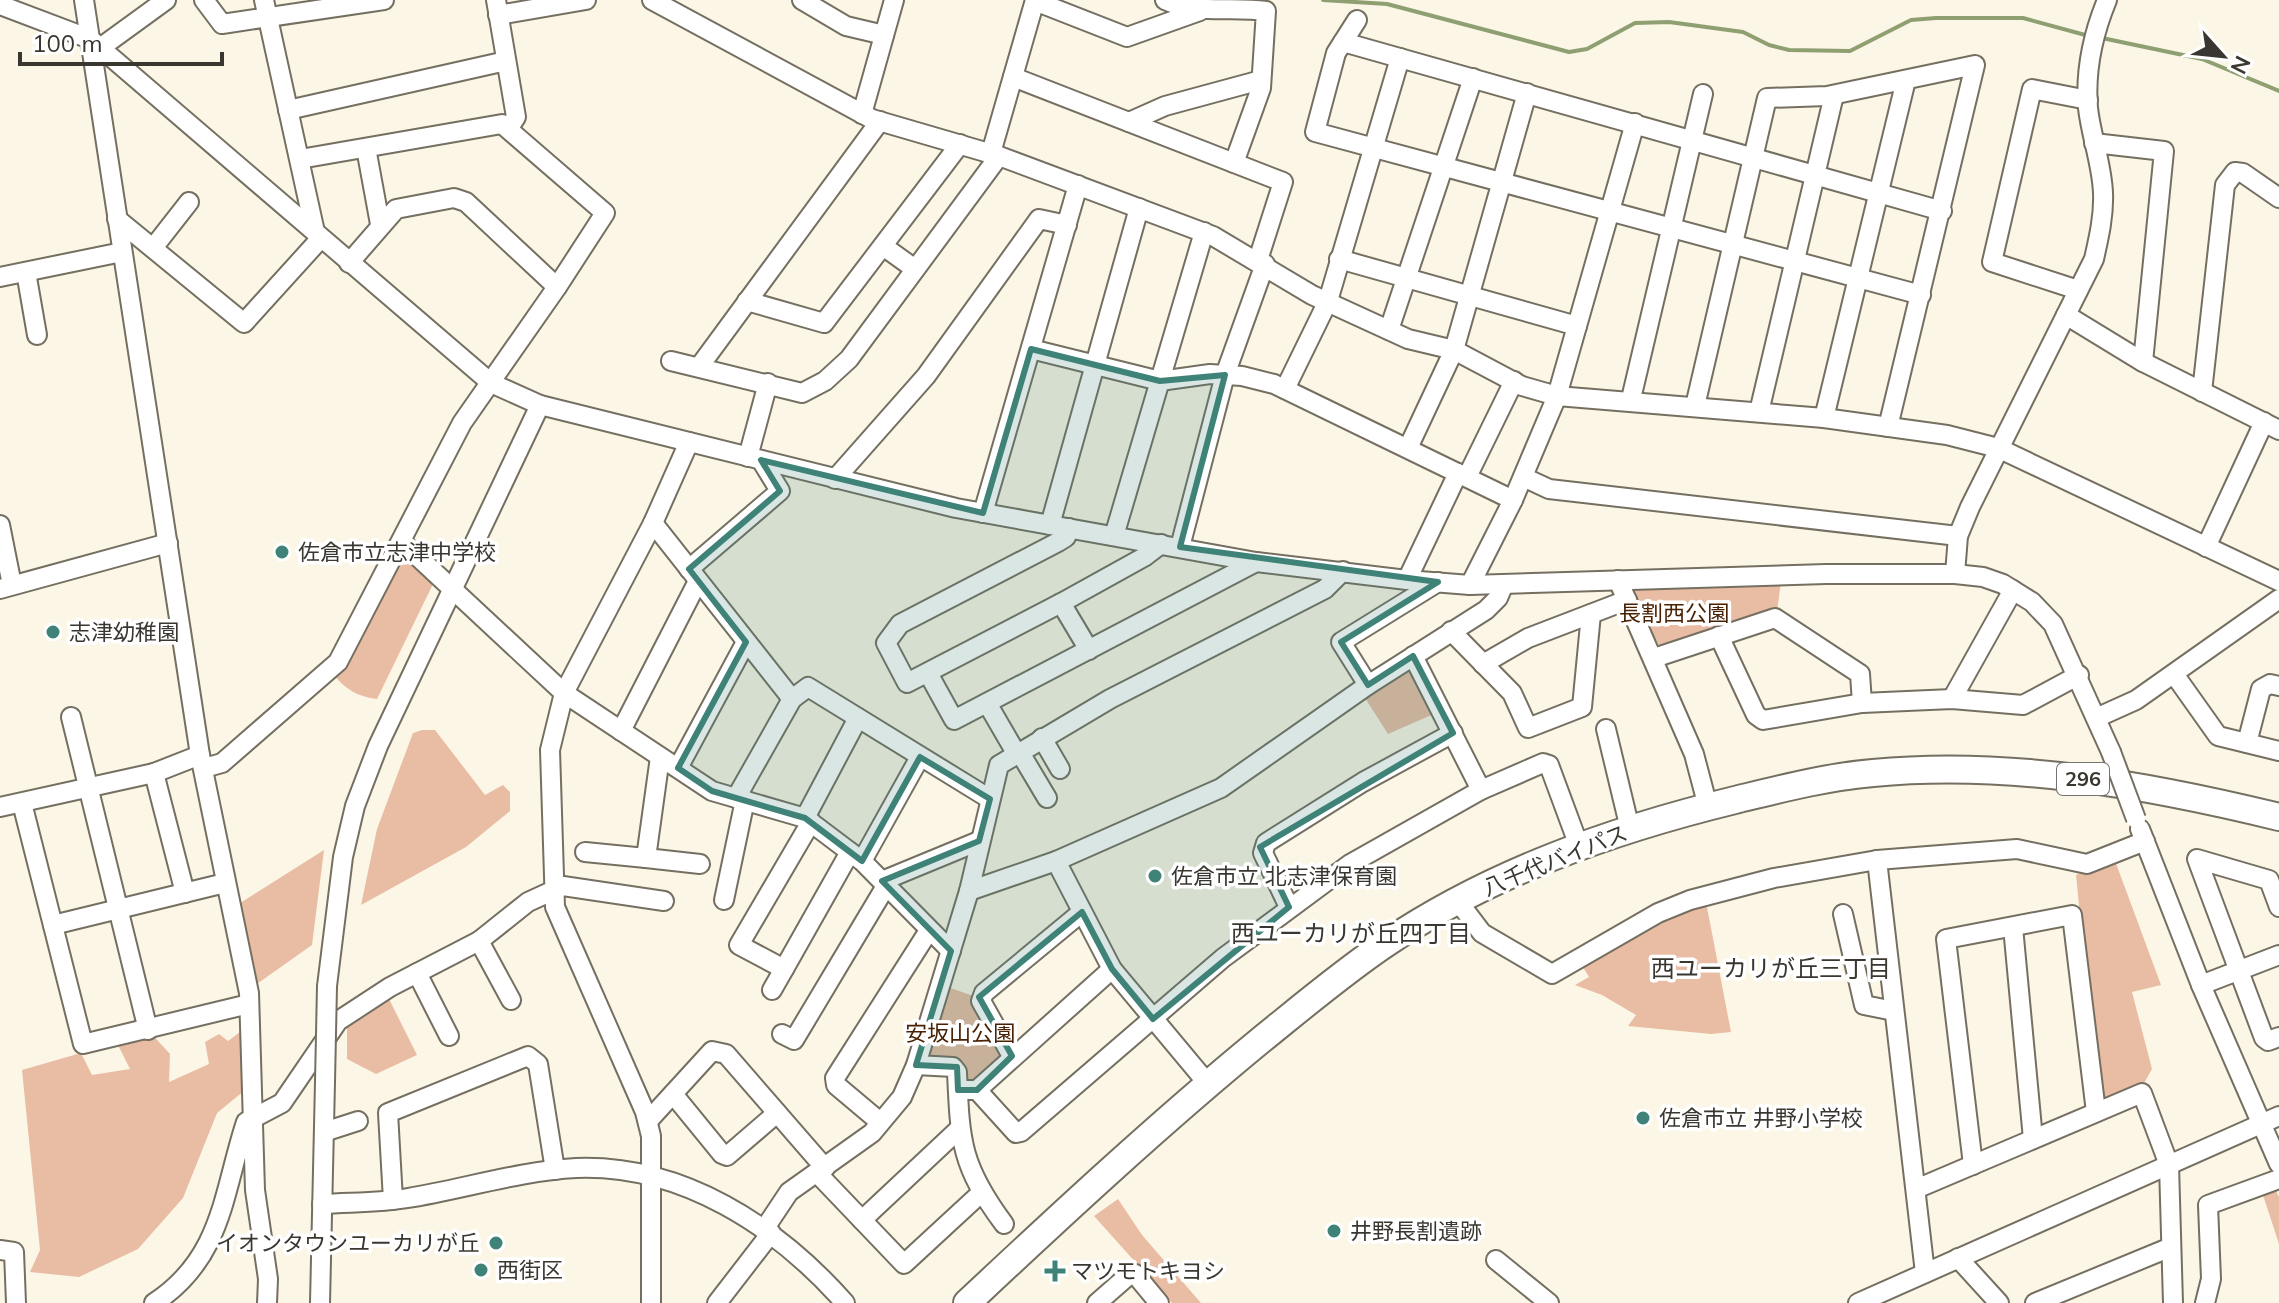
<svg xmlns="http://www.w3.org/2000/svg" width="2279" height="1303" font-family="Mulish,'Noto Sans JP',sans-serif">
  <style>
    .green { fill: #e9bda3 }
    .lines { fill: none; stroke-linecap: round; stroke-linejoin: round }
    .stream { stroke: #8e9f71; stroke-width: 4 }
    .minor-casing { stroke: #756f61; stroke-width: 22 }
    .highway-casing { stroke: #756f61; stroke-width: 30 }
    .minor { stroke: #fff; stroke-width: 18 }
    .highway { stroke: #fff; stroke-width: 26 }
    .minor-bridge-casing { stroke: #756f61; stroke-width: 22; stroke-linecap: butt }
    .minor-bridge { stroke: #fff; stroke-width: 18 }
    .marked { fill: #3f8378; fill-opacity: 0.2; stroke: #3f8378; stroke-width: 6; stroke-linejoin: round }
    .poi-dot { fill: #3f8378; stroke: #fff; stroke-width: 3 }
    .labels { text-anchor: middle; stroke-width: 7; stroke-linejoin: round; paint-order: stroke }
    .shield { fill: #fff; stroke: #74736e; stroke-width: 2 }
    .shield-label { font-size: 20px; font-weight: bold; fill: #393730 }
    .poi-label { font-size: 22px; fill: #393730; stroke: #fff; text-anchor: start }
    .park-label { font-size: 22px; fill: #492204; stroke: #fff }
    .street-label { font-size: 22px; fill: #393730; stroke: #fff }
    .neighbourhood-label { font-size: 24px; fill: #393730; stroke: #fff }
  </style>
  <rect width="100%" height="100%" fill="#fcf6e6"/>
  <g class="green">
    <path d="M405 553 434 582 377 699C358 697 345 689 333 674Z"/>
    <polygon points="1781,581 1777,612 1660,647 1627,586"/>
    <polygon points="1412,670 1436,713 1388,734 1365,698"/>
    <polygon points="422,730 435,730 485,795 503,785 510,792 510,811 466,847 361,905 377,829 413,733"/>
    <polygon points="324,850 312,945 254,986 234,907"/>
    <polygon points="2114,858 2161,985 2132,992 2152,1069 2143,1085 2105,1100 2098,1098 2076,875"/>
    <polygon points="1706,902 1731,1032 1711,1034 1628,1026 1636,1015 1602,995 1575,985 1589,977 1581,964 1627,934"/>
    <polygon points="945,986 976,997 1005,1056 975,1082 963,1078 962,1061 927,1061"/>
    <polygon points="389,999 417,1055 376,1074 347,1059 347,1022"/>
    <polygon points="148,1030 170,1054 169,1082 209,1064 205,1042 219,1034 228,1041 243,1030 250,1086 217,1113 183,1198 138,1249 79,1277 30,1272 40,1250 22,1070 81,1053 92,1075 130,1069 114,1037"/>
    <polygon points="2274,1186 2279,1197 2279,1244 2262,1192"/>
    <polygon points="1118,1199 1142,1235 1201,1303 1172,1303 1094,1216"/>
  </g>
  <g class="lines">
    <g class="stream">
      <polyline points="1323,0 1387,4 1569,52 1587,49 1635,23 1669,22 1743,32 1769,45 1789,50 1850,51 1911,20 1936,18 2023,18 2089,36"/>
      <polyline points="2102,38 2202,59 2279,91"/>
    </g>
    <defs>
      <g id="minor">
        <polyline points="84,0 200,755 249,993 255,1190 268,1279 267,1303"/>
        <polyline points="204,0 222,24 384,0"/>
        <polyline points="264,0 315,232"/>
        <polyline points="496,0 516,117 509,128"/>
        <polyline points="652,0 872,119 999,156 1213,236 1312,295 1408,339 1454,350 1522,386 1557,396 1824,418 1947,435 1998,448 2279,581"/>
        <polyline points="802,0 846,26 884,35"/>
        <path d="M1165 0C1197 15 1231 6 1266 11L1261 88 1234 163"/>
        <polyline points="1035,1 1127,37 1200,11"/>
        <polyline points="0,5 90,39 491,383 540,405 956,508 1256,562 1407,580 1470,585 1826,574 1955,574 1983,577 2003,584 2032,602 2053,624 2111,752"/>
        <polyline points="498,15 586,0"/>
        <polyline points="1357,20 1336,53 1315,132 1921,295"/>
        <polyline points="1343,42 1942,211"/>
        <polyline points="100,48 166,0"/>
        <polyline points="1013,77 1283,182 1258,260"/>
        <polyline points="288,110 506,61"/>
        <polyline points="862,114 894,0"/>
        <polyline points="1129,122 1165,106 1261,80"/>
        <polyline points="2094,143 2164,151 2143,362"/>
        <polyline points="366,148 380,224"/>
        <polyline points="991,153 1035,0"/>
        <polyline points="300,159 502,124 605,213 557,287 466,202 454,198 396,209 349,263"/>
        <polyline points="117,219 244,323 321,238"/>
        <polyline points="883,246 915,269"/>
        <polyline points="153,248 189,202"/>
        <polyline points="1339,259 1577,326"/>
        <polyline points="26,272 37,335"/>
        <polyline points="0,277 122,252"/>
        <polyline points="2078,290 1992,262 2032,89 2088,100"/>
        <polyline points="747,301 824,323 960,144"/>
        <polyline points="2066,315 2143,362 2279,430"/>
        <polyline points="1389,330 1473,78"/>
        <polyline points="1031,349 1160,381 1210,374 1242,376 1274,384 1513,500"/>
        <polyline points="671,361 802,393 825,381 849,359 999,156"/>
        <polyline points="699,367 880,121"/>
        <polyline points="1285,389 1328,301 1400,58"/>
        <polyline points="2202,392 2225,185 2235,172 2243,173 2279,198"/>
        <polyline points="1631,399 1703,94"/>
        <polyline points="1695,406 1767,98 1827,96 1975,65 1888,427"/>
        <polyline points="1759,412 1834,95"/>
        <polyline points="1824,418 1906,80"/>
        <polyline points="1408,448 1454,350 1527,93"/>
        <polyline points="748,457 768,383"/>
        <polyline points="1467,477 1514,381"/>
        <polyline points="1523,477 1549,489 1958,536"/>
        <polyline points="835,479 926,376 1039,219 1067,225"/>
        <polyline points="983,513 1078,185"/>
        <polyline points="653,523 792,699"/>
        <polyline points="0,525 12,585"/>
        <polyline points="1050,525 1139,208"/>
        <polyline points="1069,528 1066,537 1058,542 900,624 886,643 907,683 1061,603 1144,557 1161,544"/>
        <polyline points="1114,536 1204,232"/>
        <polyline points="403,543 564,693 712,791 805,818 862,861 951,951"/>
        <polyline points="1180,547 1225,375 1265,264"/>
        <polyline points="2206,547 2264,422"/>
        <polyline points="689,569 780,491 761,460"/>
        <path d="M1955 574 1958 536 1970 507 2094 259C2099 237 2104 215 2103 193 2102 164 2091 136 2088 108 2085 71 2093 34 2107 0"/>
        <polyline points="1407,580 1458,473"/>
        <polyline points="1618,580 1694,754 1708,807"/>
        <polyline points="1470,585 1513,500 1557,396 1635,123"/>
        <polyline points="0,589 168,543"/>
        <polyline points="1061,603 1089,650"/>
        <polyline points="1451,631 1512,693 1528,728 1582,707 1591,614"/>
        <polyline points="1719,636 1756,715 1763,720 1862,703 1952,699 2023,705 2079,675"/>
        <polyline points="1413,656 1481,790"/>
        <polyline points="1654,658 1775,618 1860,674 1862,703"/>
        <polyline points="1483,664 1528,638 1627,600"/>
        <polyline points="928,673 954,720 1256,562"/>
        <polyline points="2174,674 2218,736 2279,751"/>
        <polyline points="1368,685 1341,642 1438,582"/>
        <polyline points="1952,699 2013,590"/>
        <polyline points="987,703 1016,753"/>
        <polyline points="71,717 148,1030"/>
        <polyline points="2096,718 2136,700 2279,599"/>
        <polyline points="1606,729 1630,829"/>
        <polyline points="621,731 698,581"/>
        <polyline points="1042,738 1060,769"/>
        <polyline points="2247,743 2261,689 2270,684 2279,686"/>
        <polyline points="1019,751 1047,798"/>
        <polyline points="660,757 646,858 700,864"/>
        <polyline points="204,768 222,763 338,662 462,423 557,287"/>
        <polyline points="678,768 746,642"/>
        <polyline points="154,773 185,893"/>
        <polyline points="736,798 792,699 808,687 990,799"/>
        <polyline points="22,803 83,1044 249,1004"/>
        <polyline points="0,807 154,773 200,755"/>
        <polyline points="805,818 858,718"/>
        <polyline points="811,822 739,945 784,969 850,852"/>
        <polyline points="2140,829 2201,985 2279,1164"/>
        <polyline points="585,852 646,858"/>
        <polyline points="1877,860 1925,1273"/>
        <polyline points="862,861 920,757"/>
        <polyline points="1056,861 1112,969 1208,1084"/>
        <polyline points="882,881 979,841"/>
        <polyline points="969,891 1056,861 1221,788 1368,685 1486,610 1498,598 1504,584"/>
        <polyline points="724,900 745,800"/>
        <polyline points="1457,900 1482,933 1552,974 1658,913 1690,900 1774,878 1877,860 2017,849 2087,864 2145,841"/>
        <polyline points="1289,907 1263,853 1266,843 1363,782 1453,733"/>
        <polyline points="2279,907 2269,880 2197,859 2264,1038 2268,1041 2279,1037"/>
        <polyline points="1843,914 1864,1005 1894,1011"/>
        <polyline points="53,925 225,883"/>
        <polyline points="2013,927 2033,1139"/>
        <polyline points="479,941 511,1000"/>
        <polyline points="417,973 449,1036"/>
        <polyline points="2201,985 2279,955"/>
        <polyline points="327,986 343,857 355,806 378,746 540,405"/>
        <polyline points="772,990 784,969"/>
        <polyline points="782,1034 794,1040 886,886"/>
        <polyline points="1012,1056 981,1001 984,993 1082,912"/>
        <path d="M916 1065 953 1067 957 1072C960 1142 961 1166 1004 1224"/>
        <polyline points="958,1090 977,1090 1016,1133 1021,1132 1223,958 1350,864 1481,790 1543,763 1549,765 1579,846"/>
        <polyline points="977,1090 1112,969"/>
        <polyline points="673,1094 722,1154 727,1156 777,1113"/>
        <polyline points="648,1121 712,1051 726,1054 825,1168"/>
        <polyline points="880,1122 836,1085 835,1078 928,932"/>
        <polyline points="324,1132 358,1121"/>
        <polyline points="1973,1165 1946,939 2072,915 2096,1112"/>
        <polyline points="818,1174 904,1264 981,1193"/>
        <polyline points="1916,1189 2142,1093 2169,1165 2173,1303"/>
        <polyline points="393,1200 388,1113 528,1056 538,1064 555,1170"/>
        <path d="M322 1204C350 1202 380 1203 408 1198 463 1189 520 1171 576 1168 682 1164 777 1226 845 1303"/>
        <polyline points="862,1220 958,1130"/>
        <polyline points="765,1228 789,1192 872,1133 902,1097 916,1065 969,891 999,765 1110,699 1325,589 1343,571"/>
        <polyline points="0,1250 14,1252 16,1303"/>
        <polyline points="1958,1258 1999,1303"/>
        <polyline points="1496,1260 1549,1303"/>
        <path d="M154 1303C223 1258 223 1192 246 1122L282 1103 338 1021 390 987 479 941 528 902 563 886 664 901"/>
        <polyline points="320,1303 325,1082"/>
        <polyline points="651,1303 651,1136 645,1112 555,907 550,750 564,693 653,523 689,442"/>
        <polyline points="717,1303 771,1233"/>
        <polyline points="1097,1303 1129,1275 1135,1274 1159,1303"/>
        <polyline points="1858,1303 2279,1116"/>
        <polyline points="2035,1303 2171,1247"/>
        <polyline points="2205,1303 2211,1279 2208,1205 2279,1179"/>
      </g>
      <path id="highway" d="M967 1303C1063 1213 1160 1123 1261 1040 1302 1007 1342 973 1385 944 1490 873 1612 830 1735 800 1780 789 1826 777 1873 773 2009 760 2148 785 2279 817"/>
    </defs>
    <use href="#minor" class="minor-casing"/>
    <use href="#highway" class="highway-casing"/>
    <use href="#minor" class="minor"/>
    <use href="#highway" class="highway"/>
    <defs>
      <g id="minor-bridge">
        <polyline points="2111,752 2136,819"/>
        <polyline points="325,1082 327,986"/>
      </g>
    </defs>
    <use href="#minor-bridge" class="minor-bridge-casing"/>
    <use href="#minor-bridge" class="minor-bridge"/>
  </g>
  <path class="marked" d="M1031 349 1160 381 1225 375 1180 547 1438 582 1341 642 1368 685 1413 656 1453 733 1260 847 1289 907 1153 1019 1112 969 1082 912 979 997 1012 1056 977 1090H958L957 1067 916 1065 951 951 882 881 979 841 990 799 920 757 862 861 805 818 712 791 678 768 746 642 689 569 780 491 761 460 983 513Z"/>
  <g class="poi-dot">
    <circle cx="282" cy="552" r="8"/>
    <circle cx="53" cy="632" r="8"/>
    <circle cx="1155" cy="876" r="8"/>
    <circle cx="1643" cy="1118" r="8"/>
    <circle cx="1334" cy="1231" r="8"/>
    <circle cx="496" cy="1243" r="8"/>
    <circle cx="481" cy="1270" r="8"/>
    <path d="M1051 1259h8v8h8v8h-8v8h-8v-8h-8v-8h8z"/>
  </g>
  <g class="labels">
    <rect class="shield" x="2057" y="763" width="52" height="32" rx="6"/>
    <g class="shield-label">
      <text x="2083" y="786">296</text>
    </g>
    <g class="poi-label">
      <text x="298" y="560">佐倉市立志津中学校</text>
      <text x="69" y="640">志津幼稚園</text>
      <text x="1171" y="884">佐倉市立 北志津保育園</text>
      <text x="1659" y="1126">佐倉市立 井野小学校</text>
      <text x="1350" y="1239">井野長割遺跡</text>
      <text x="480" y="1251" text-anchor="end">イオンタウンユーカリが丘</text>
      <text x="497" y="1278">西街区</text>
      <text x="1071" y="1279">マツモトキヨシ</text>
    </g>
    <g class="park-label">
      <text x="1674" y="621">長割西公園</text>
      <text x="960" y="1041">安坂山公園</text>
    </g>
    <g class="street-label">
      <text transform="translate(1555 860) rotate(-22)" y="8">八千代バイパス</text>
    </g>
    <g class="neighbourhood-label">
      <text x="1351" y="942">西ユーカリが丘四丁目</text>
      <text x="1771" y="977">西ユーカリが丘三丁目</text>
    </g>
  </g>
  <g transform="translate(2223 56) rotate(117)" stroke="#ffffff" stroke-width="6" paint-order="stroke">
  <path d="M0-6L14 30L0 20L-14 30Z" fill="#393730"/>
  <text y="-12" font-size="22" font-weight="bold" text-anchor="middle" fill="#393730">N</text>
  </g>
  <path d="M20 52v12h202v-12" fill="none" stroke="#393730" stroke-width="4"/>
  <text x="32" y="52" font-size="24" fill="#393730" stroke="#ffffff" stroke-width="6" paint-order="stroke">100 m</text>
</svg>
